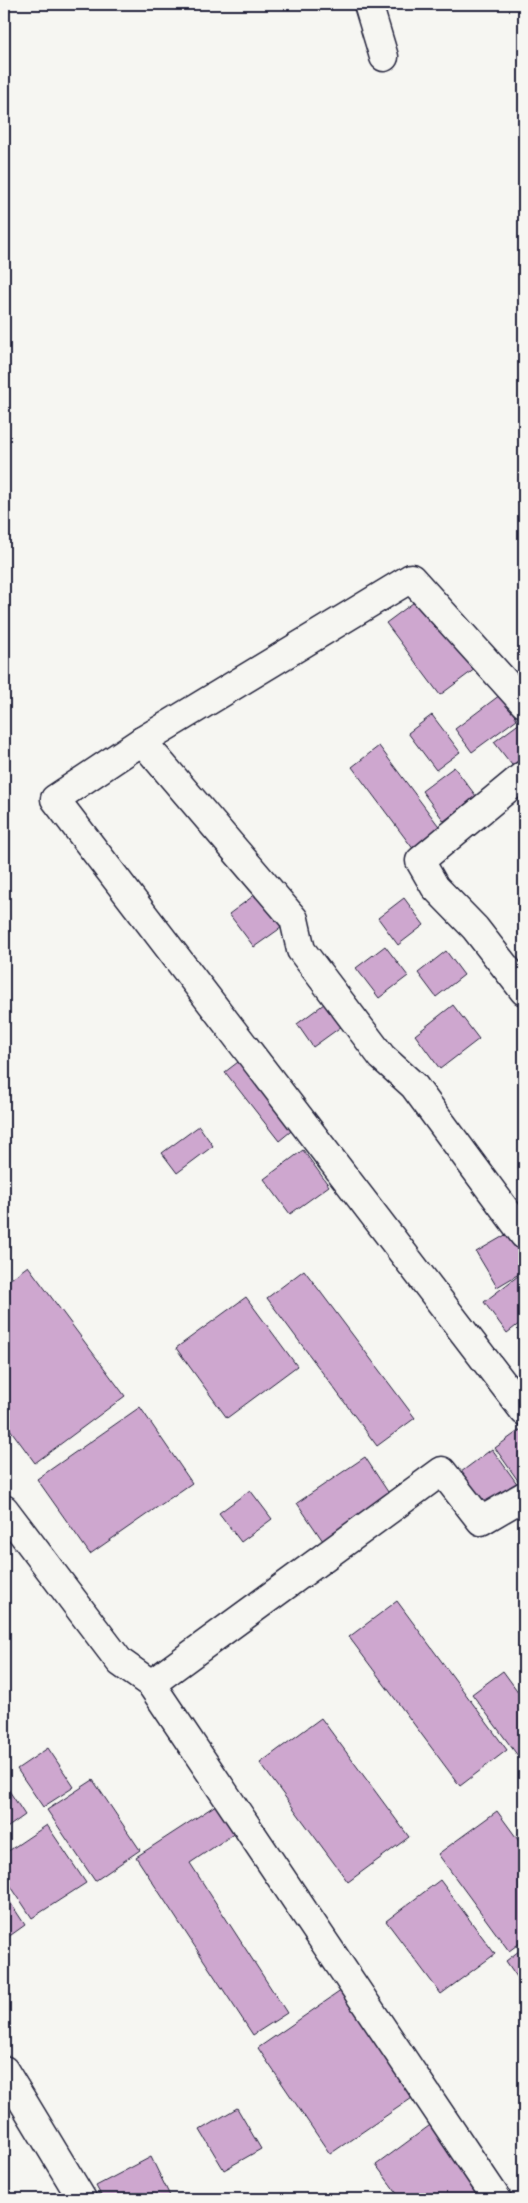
<svg xmlns="http://www.w3.org/2000/svg" width="528" height="2203" font-family="'Architects Daughter',sans-serif">
  <style>
    .building { fill: #cea7cf; stroke: #22223b }
    .lines { fill: none; stroke-linecap: round; stroke-linejoin: round }
    .minor-casing { stroke: #22223b; stroke-width: 31 }
    .minor { stroke: #f6f6f2; stroke-width: 28 }
  </style>
  <rect width="100%" height="100%" fill="#f6f6f2"/>
  <filter id="ink" filterUnits="userSpaceOnUse"><feTurbulence type="fractalNoise" baseFrequency=".02" numOctaves="2"/><feDisplacementMap in="SourceGraphic" scale="10" xChannelSelector="R" yChannelSelector="G"/><feConvolveMatrix kernelMatrix="1 2 1 2 8 2 1 2 1" color-interpolation-filters="sRGB"/></filter>
  <g filter="url(#ink)">
    <g class="building">
      <polygon points="425,594 479,666 440,695 386,623"/>
      <polygon points="500,695 517,719 472,752 455,729"/>
      <polygon points="432,715 460,752 436,770 408,733"/>
      <polygon points="524,720 524,770 519,774 494,742"/>
      <polygon points="379,746 441,829 414,850 352,767"/>
      <polygon points="454,767 476,796 444,821 422,791"/>
      <polygon points="260,891 285,925 254,947 229,914"/>
      <polygon points="404,898 424,925 398,945 378,918"/>
      <polygon points="385,946 408,976 379,998 356,968"/>
      <polygon points="446,951 464,975 436,997 418,973"/>
      <polygon points="332,998 349,1021 313,1047 297,1024"/>
      <polygon points="453,1005 479,1039 440,1069 415,1035"/>
      <polygon points="259,1046 312,1114 279,1141 225,1072"/>
      <polygon points="199,1126 213,1146 177,1173 162,1153"/>
      <polygon points="303,1150 329,1186 290,1214 264,1179"/>
      <polygon points="514,1230 524,1247 524,1271 497,1287 476,1252"/>
      <polygon points="28,1266 125,1396 35,1463 4,1421 4,1284"/>
      <polygon points="304,1270 415,1418 377,1446 267,1298"/>
      <polygon points="518,1276 524,1284 524,1320 507,1333 484,1302"/>
      <polygon points="246,1297 297,1366 227,1418 176,1348"/>
      <polygon points="140,1407 192,1483 90,1554 37,1479"/>
      <polygon points="524,1427 524,1478 519,1482 495,1448"/>
      <polygon points="492,1449 518,1485 483,1510 457,1475"/>
      <polygon points="365,1457 390,1495 323,1541 297,1503"/>
      <polygon points="250,1490 272,1519 241,1542 219,1513"/>
      <polygon points="397,1601 507,1750 460,1786 349,1637"/>
      <polygon points="503,1671 524,1700 524,1764 472,1694"/>
      <polygon points="321,1718 409,1837 348,1882 260,1763"/>
      <polygon points="48,1748 74,1787 43,1807 17,1769"/>
      <polygon points="93,1780 140,1850 95,1881 47,1810"/>
      <polygon points="4,1783 25,1815 4,1830"/>
      <polygon points="219,1803 238,1831 190,1863 287,2013 253,2035 136,1857"/>
      <polygon points="497,1811 524,1848 524,1940 509,1951 438,1854"/>
      <polygon points="47,1825 86,1883 32,1918 4,1876 4,1854"/>
      <polygon points="440,1880 495,1954 441,1994 386,1921"/>
      <polygon points="4,1893 25,1925 4,1940"/>
      <polygon points="524,1947 524,1987 506,1961"/>
      <polygon points="345,1988 418,2094 330,2154 258,2048"/>
      <polygon points="237,2108 261,2149 224,2170 200,2130"/>
      <polygon points="433,2123 489,2199 401,2199 376,2165"/>
      <polygon points="151,2157 171,2198 103,2199 96,2186"/>
    </g>
    <g class="lines">
      <defs>
        <g id="minor">
          <polyline points="368,4 384,57"/>
          <polyline points="524,703 411,578 142,741 55,799 524,1411"/>
          <polyline points="142,741 294,919 301,950 382,1057 414,1086 524,1235"/>
          <polyline points="524,775 420,861 435,887 475,928 524,991"/>
          <polyline points="4,1509 120,1662 151,1684"/>
          <polyline points="4,2070 82,2199"/>
          <polyline points="497,2199 151,1684 442,1471 481,1521 524,1496"/>
        </g>
      </defs>
      <use href="#minor" class="minor-casing"/>
      <use href="#minor" class="minor"/>
    </g>
  </g>
  <rect width="528" height="2203" fill="none" stroke="#f6f6f2" stroke-width="20"/>
  <rect x="10" y="10" width="508" height="2183" fill="none" stroke="#22223b" stroke-width="2" filter="url(#ink)"/>
</svg>
